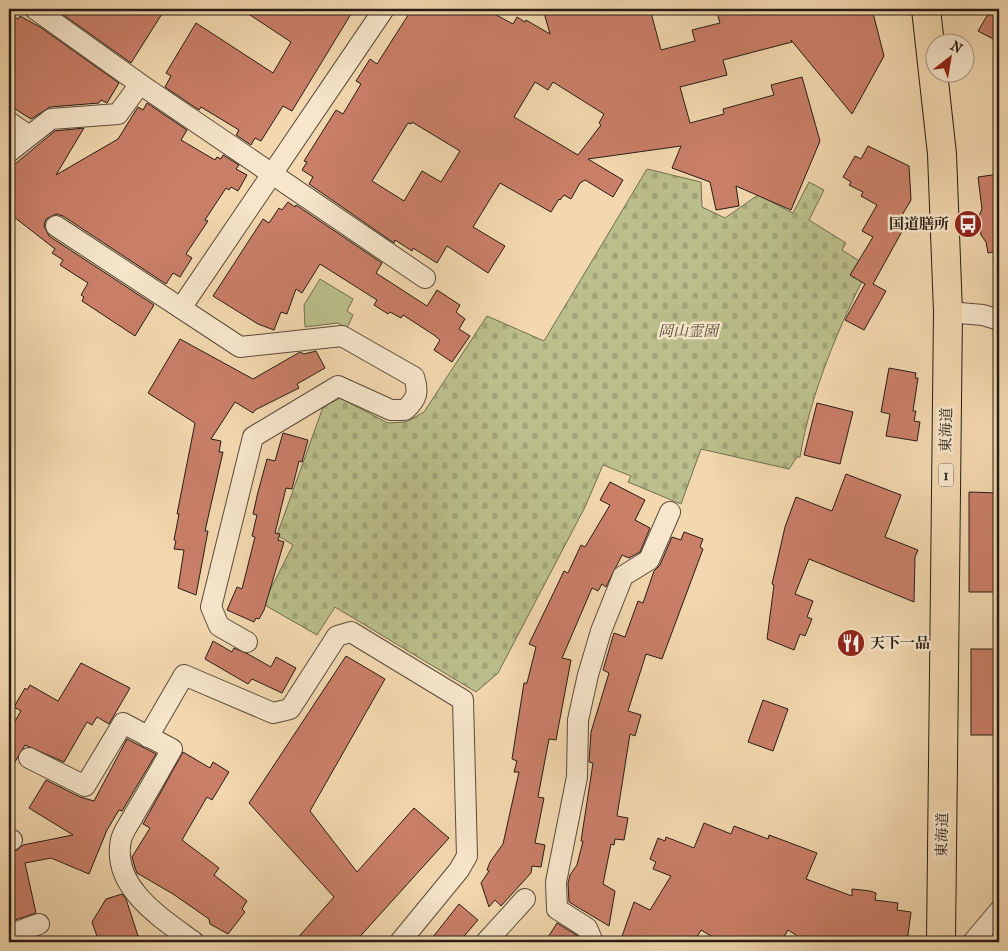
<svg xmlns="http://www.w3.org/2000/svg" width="1008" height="951" font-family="'IM FELL French Canon','Noto Serif JP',serif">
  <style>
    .cemetery { fill: url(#cemetery-stones); stroke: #706e50 }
    .park { fill: #bbbf8b; stroke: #706e50 }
    .building { fill: #ca7f69; stroke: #261c15; fill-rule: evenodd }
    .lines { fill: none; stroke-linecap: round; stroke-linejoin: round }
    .street-casing { stroke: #594b3c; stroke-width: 22 }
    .highway-casing { stroke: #261c15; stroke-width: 30 }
    .street { stroke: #f7e6cb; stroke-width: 20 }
    .highway { stroke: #f3d8af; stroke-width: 28 }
    .labels { text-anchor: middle; stroke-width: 5; stroke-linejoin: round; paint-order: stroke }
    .shield { fill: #f7e6cb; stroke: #65594c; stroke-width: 1 }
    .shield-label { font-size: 14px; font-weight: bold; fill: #261c15 }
    .poi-label { font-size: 15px; font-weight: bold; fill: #261c15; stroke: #f7e6cb; text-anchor: end }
    .park-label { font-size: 15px; font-style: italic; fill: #534d38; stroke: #f7e6cb }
    .street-label { font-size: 15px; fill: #261c15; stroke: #f7e6cb }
  </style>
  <defs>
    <pattern id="cemetery-stones" width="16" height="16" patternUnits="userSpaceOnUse" patternTransform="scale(1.25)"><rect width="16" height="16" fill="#bbbf8b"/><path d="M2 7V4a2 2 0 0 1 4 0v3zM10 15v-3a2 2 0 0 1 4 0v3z" fill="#a1a477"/></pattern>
  </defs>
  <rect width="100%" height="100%" fill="#f3d8af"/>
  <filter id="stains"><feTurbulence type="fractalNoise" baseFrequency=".004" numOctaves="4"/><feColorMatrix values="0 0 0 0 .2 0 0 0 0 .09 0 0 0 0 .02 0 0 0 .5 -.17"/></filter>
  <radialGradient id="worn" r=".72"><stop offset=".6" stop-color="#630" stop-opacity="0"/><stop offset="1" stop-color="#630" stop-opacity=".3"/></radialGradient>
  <path class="cemetery" d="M647 169 701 182 702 207 725 218 758 195 793 213 809 182 824 190 809 220 846 243 842 250 869 267C840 324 810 394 800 457H797L789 469 701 449 681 504 628 482 631 476 603 465 585 507 498 673 476 692 335 607 317 635 263 604 293 545 277 535 323 407 340 398 388 423 406 422 424 412 487 316 544 341Z"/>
  <polygon class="park" points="320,279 353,299 347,311 353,315 347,328 338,323 305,327 304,305"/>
  <g class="building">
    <polygon points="55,9 165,9 131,63"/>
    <polygon points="241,9 354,9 292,111 283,106 261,141 255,138 251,145 236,135 239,130 201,107 199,110 165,87 171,76 166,73 196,23 273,73 291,42"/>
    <path d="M412 9H485L513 24 517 17 525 22 526 20 550 34 543 9H650L661 50 695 41 692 30 720 23 716 9H872L884 56 852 114 791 40 792 42 723 60 727 75 680 87 690 123 724 114 723 109 774 95 771 85 802 77 820 141 791 210 736 186 739 206 716 210 710 182 672 168 681 146 588 159 623 180 613 197 585 180 580 183 571 199 564 195 560 200 559 199 551 212 500 183 473 227 505 246 488 273 447 246 437 263 413 248 412 251 395 240 394 243 309 184 313 177 302 170 307 162 304 161 336 110 343 114 361 84 356 81 370 59 377 64ZM535 82 548 90 553 82 604 114 599 123 601 125 578 155 514 117ZM412 122 460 151 441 182 422 171 404 201 372 181 408 123 411 124Z"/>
    <polygon points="991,9 999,9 999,42 978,31"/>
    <polygon points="9,13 18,19 20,16 40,27 119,83 107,103 101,100 99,103 50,107 31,119 9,105"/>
    <polygon points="147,103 187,130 181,140 215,160 217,157 221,159 223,155 239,165 236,169 247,175 238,191 231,187 229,190 226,188 205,220 208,221 186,254 192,258 180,277 173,273 166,284 63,216 56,214 46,219 44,226 49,236 154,305 135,336 82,301 84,297 81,295 88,283 60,265 63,260 52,253 55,249 9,213 9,169 55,131 84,128 56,175 118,139 138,107 143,110"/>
    <polygon points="868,146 909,166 911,200 898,222 905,226 873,284 886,291 864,330 845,320 865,284 850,275 873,237 862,231 877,205 861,196 863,192 849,185 851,182 843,177 855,156 861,159"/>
    <polygon points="999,174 999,259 994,252 988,253 986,242 981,235 979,216 982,209 978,177"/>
    <polygon points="288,202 295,207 296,205 382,263 376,273 427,306 437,290 460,305 456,312 465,319 459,329 470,336 452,362 434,350 440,340 434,335 403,315 401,318 390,312 388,314 374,305 377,300 320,264 302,293 296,289 287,314 281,312 274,330 258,324 213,296 263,219 269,223 279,208 282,210"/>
    <polygon points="180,339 253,379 300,352 304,354 316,351 325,368 297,384 299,388 255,410 253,413 235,402 211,439 221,441 219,452 223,452 205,531 208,531 196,595 178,588 184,550 174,549 176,541 174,540 179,514 177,514 195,423 148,393"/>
    <polygon points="889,368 916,373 915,378 918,378 913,411 916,411 914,421 920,422 917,441 886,436 890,414 881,412"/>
    <polygon points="817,403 853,412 840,464 804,455"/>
    <polygon points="283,433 308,440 302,462 299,461 292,489 286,488 275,533 280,534 278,540 284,542 264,610 259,619 256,618 254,622 227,610 237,587 242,589 255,537 252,536 257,515 253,514 258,492 267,459 275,461"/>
    <polygon points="846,474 901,495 885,537 918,550 915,557 914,602 809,559 795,594 813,601 807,617 812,619 805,636 800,634 794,650 767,639 774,585 772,584 785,527 796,497 832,511"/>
    <polygon points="610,482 645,500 635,520 650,528 640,552 629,558 622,555 606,587 602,584 598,591 592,588 562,658 571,660 556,740 549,739 538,797 544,798 535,843 545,845 541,867 532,866 531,873 501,906 495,900 489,907 481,883 489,871 487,870 490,862 503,844 519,772 514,772 517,761 512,759 524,683 527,683 536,647 529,644 564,571 568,573 581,545 585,547 610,505 600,500"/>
    <polygon points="969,492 999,493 999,592 969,592"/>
    <polygon points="684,532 703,539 700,547 703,549 662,659 646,654 628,711 641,715 635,736 630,734 617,816 628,818 624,840 615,839 614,845 611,844 603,884 615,891 609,926 569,902 568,883 570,875 577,865 583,841 581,841 593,763 589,762 591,732 609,673 603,670 614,633 625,637 638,601 643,603 654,571 660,565 672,537 681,540"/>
    <polygon points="213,641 232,652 234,648 248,654 271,667 276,657 296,668 282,693 252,679 248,684 205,659"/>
    <rect x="971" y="649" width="28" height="86"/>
    <polygon points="346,656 385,679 310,811 357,872 414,808 449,838 355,942 294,942 334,897 249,803"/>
    <polygon points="81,663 130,688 109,724 97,717 92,725 87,722 64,762 25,745 9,772 9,731 21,711 14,707 25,688 27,690 30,685 58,701"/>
    <polygon points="763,700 788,709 773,751 748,742"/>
    <polygon points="127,739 156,754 122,811 119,810 107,830 89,874 51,858 25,863 36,913 9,922 9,852 17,850 23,845 73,835 29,808 46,780 80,797 94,801"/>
    <polygon points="183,752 210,768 213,762 229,772 212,800 207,797 182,840 219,868 214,875 247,901 242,909 245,912 228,934 210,924 209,919 173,894 137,873 135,868 132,857 150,828 143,824"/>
    <polygon points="704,823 731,834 734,826 768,839 769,835 817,853 806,879 852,896 852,889 870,891 876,893 875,900 898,903 897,910 911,912 907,942 807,942 788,930 781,942 721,942 701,930 694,942 620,942 634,902 650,910 671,876 653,869 656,862 650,859 658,838 665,841 666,837 694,848"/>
    <polygon points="122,894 126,899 140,942 99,942 92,922 106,899"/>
    <polygon points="459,904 478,920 459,942 429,942"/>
    <polygon points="557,923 578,936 576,942 545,942"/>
  </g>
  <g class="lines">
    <defs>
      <g id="street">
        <polyline points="35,9 140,84 425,278"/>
        <polyline points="9,122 28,135"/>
        <polyline points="9,152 51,119 118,114 140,84"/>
        <path d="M56 226 240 347 342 336 414 377C419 392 417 399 405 410H391L338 386 253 437 211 607 219 626 247 642"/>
        <polyline points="181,308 384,9"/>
        <polyline points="948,312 983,315 999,320"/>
        <polyline points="148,737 184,675 273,713 290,709 337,636 351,632 463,700 467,856 459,870 400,942"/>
        <path d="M29 758 85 786 123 723 172 749C160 770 148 792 135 813 131 821 123 831 121 840 111 887 161 918 194 942"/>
        <polyline points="9,840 12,840"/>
        <polyline points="9,935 39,924"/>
        <polyline points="486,942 525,899"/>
        <polyline points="593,942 587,928 557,909 556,882 577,777 578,720 588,675 601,631 623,576 649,560 670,512"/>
        <polyline points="973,942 999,911"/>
      </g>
      <polyline id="highway" points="926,9 942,154 948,312 941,942"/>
    </defs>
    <use href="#street" class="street-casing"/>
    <use href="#highway" class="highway-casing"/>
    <use href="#street" class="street"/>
    <use href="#highway" class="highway"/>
  </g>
  <defs>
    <symbol id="bus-disc" viewBox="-11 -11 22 22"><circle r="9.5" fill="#8f2418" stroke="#f7e6cb"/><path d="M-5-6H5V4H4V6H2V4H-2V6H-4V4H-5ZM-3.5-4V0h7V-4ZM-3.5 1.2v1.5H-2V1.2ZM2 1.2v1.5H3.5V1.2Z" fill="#fff"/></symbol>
    <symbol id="restaurant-disc" viewBox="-11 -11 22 22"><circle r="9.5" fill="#8f2418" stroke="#f7e6cb"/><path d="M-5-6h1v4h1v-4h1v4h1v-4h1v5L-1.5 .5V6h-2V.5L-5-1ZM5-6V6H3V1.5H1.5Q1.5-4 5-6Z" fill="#fff"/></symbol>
  </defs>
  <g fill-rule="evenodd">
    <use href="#bus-disc" x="952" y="208" width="32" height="32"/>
    <use href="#restaurant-disc" x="835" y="627" width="32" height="32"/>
  </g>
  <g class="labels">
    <rect class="shield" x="938.5" y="463.5" width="15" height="23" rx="4"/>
    <g class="shield-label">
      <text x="946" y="480">1</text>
    </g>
    <g class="poi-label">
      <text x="949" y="229">国道膳所</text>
      <text x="870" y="648" text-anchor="start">天下一品</text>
    </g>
    <g class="park-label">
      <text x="688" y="336">岡山霊園</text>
    </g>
    <g class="street-label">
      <text transform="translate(946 430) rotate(-89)" y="5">東海道</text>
      <text transform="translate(942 835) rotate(-89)" y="5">東海道</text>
    </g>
  </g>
  <rect width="1008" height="951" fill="none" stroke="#f3d8af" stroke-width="30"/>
  <rect x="10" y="10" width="988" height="931" fill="none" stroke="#261c15" stroke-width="2.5"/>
  <rect x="15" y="15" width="978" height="921" fill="none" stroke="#261c15"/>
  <g transform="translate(950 58) rotate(31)"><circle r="24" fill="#f7e6cb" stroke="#a39582"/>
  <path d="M0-4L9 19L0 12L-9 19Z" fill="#8f2418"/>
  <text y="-8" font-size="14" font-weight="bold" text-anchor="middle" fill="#261c15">N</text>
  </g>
  <rect width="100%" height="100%" filter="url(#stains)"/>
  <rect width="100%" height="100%" fill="url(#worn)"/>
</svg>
